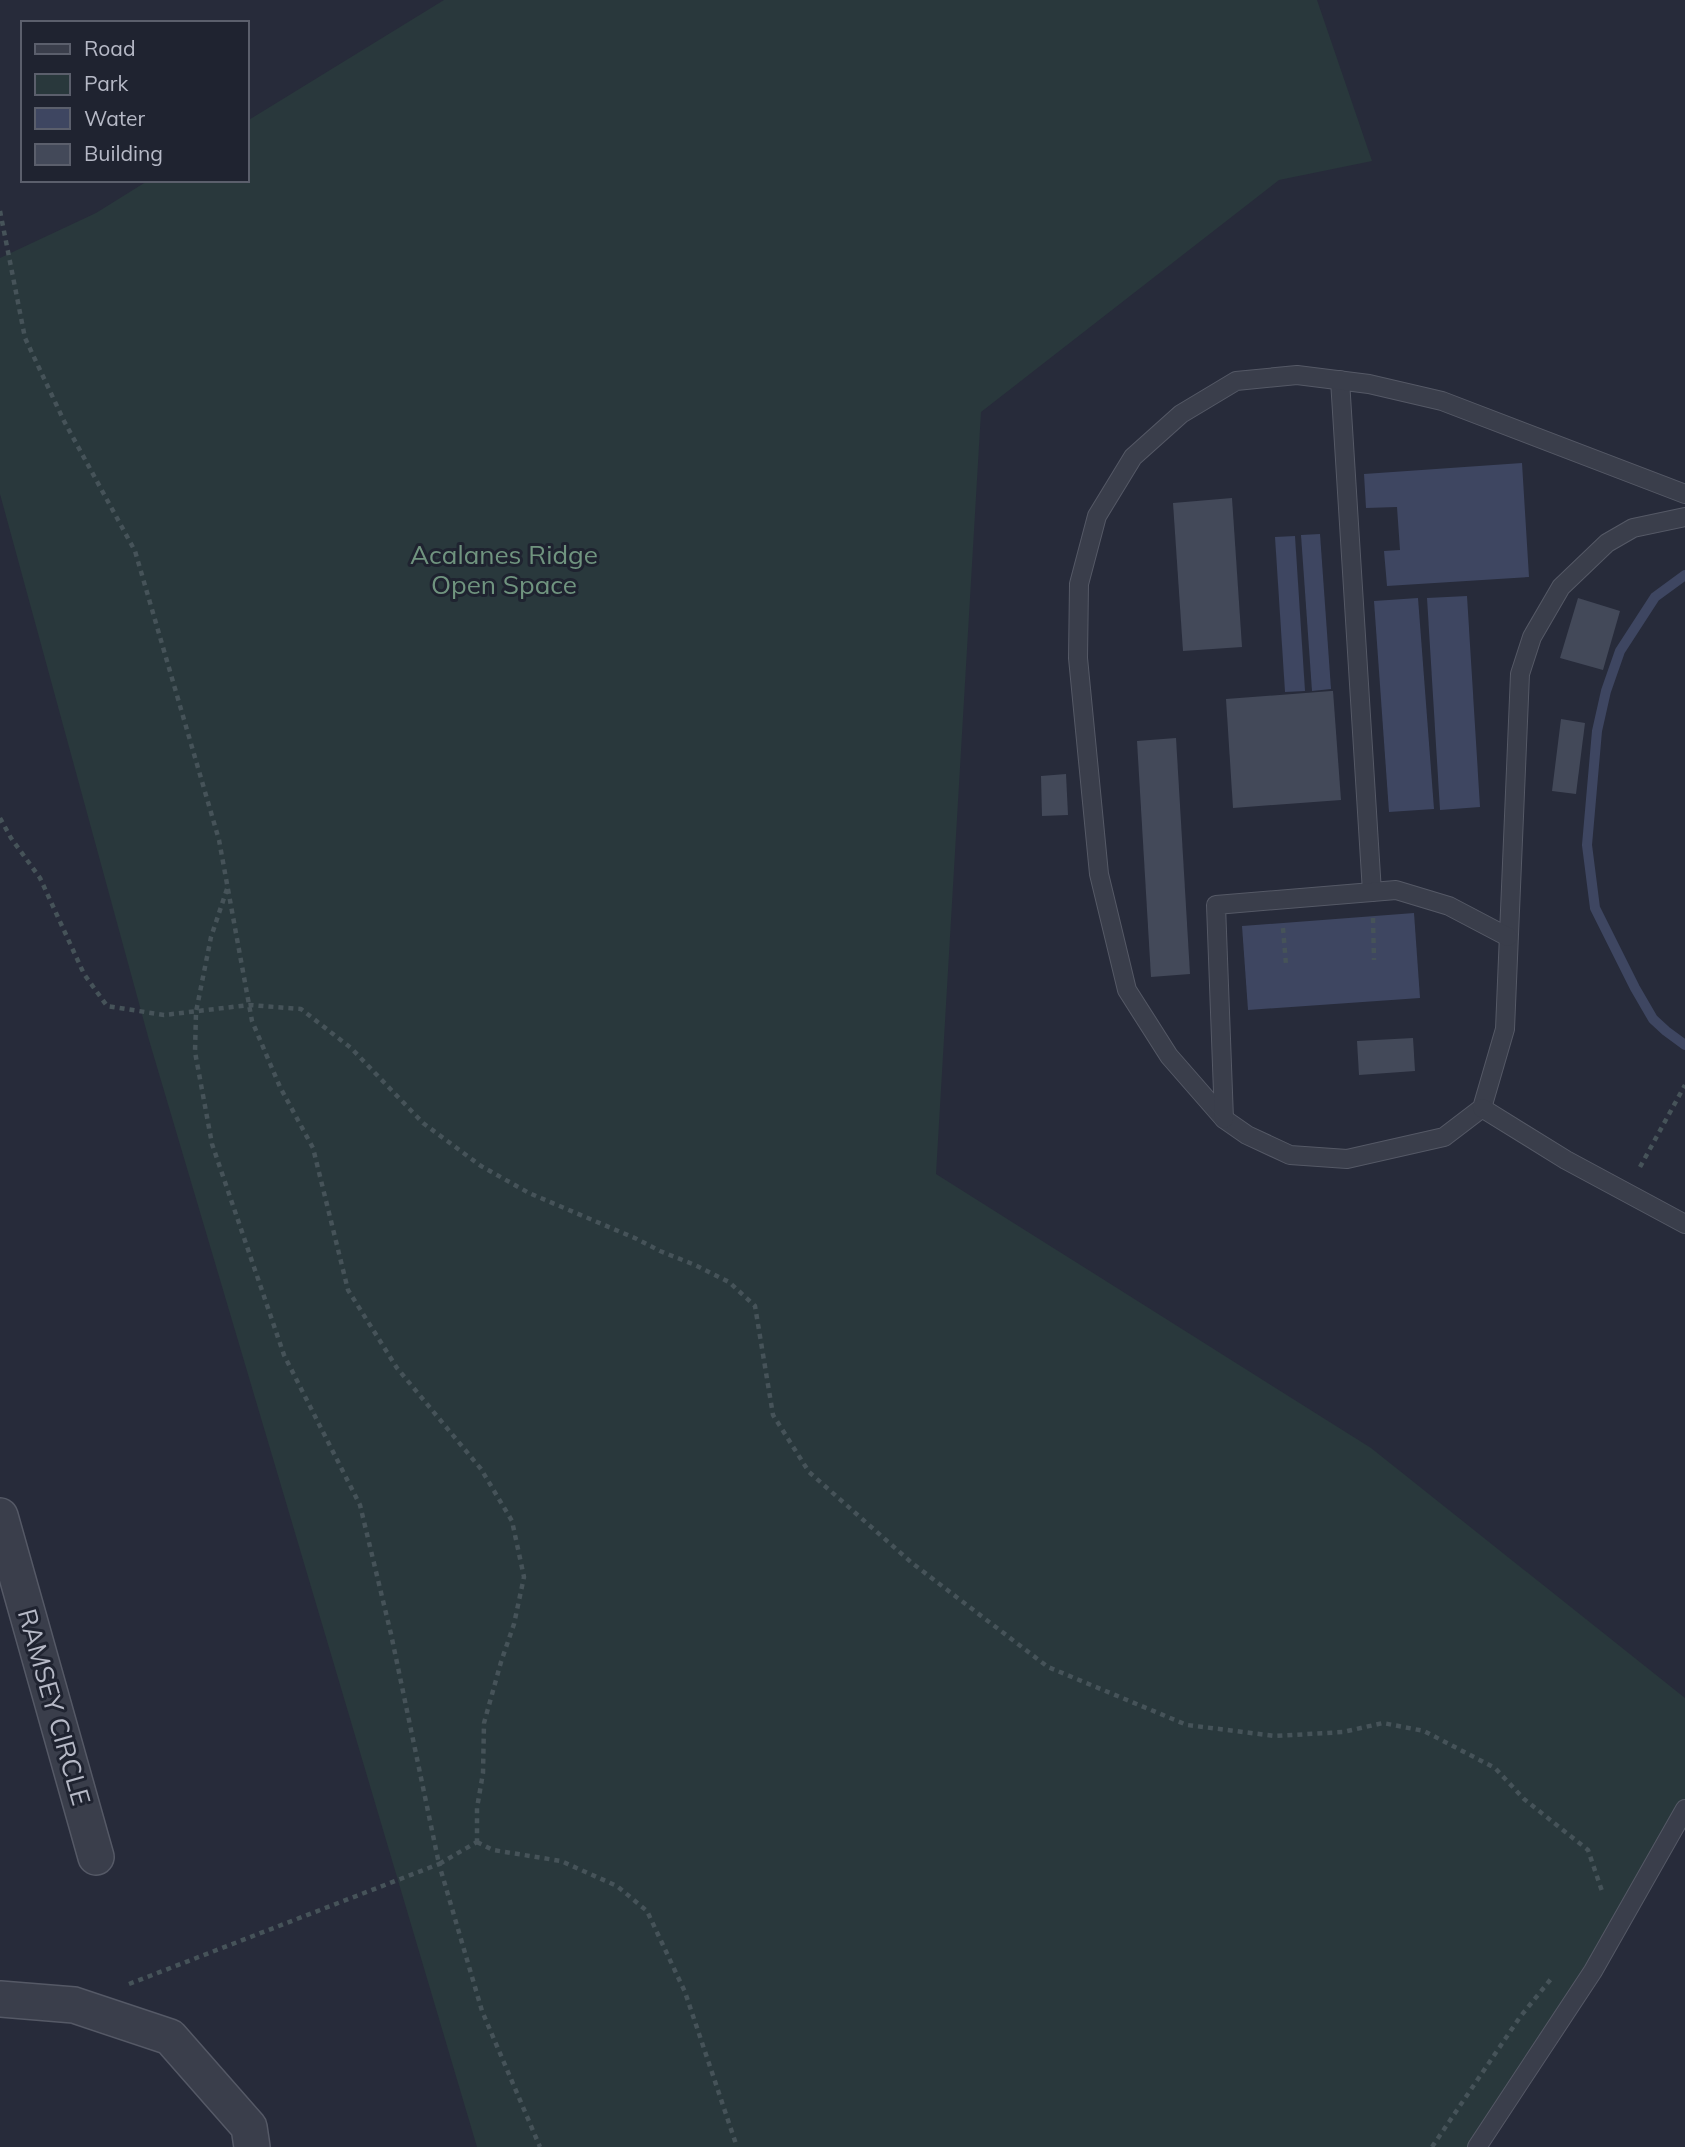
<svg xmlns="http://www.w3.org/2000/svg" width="1685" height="2147" font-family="Mulish,sans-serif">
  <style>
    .green { fill: #29383c }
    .water { fill: #3e4661 }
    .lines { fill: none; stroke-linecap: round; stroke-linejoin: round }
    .stream { stroke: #3e4661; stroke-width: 10 }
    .building { fill: #434959 }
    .lane-casing { stroke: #555966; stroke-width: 20 }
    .street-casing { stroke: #555966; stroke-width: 38 }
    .path { stroke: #465359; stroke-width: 4.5; stroke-dasharray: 5 5; stroke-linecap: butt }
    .lane { stroke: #3a3e4b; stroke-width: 18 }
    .street { stroke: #3a3e4b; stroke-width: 35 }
    .labels { text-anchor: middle; stroke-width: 6; stroke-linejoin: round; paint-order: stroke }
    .park-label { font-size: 26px; fill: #70947f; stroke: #1f2330 }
    .street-label { font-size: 26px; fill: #b6b9c6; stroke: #1f2330 }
  </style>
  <rect width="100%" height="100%" fill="#272b3a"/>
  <polygon class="green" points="444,0 1317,0 1372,161 1279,180 981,412 936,1174 1371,1448 1685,1698 1685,1809 1477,2147 477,2147 149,1040 0,494 0,258 96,213 149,180 247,180 247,121"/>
  <g class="water">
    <polygon points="1522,463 1529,577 1387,586 1384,551 1400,550 1397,507 1366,508 1364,474"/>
    <polygon points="1320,534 1331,689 1312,691 1301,535"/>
    <polygon points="1295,536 1305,691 1285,692 1275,537"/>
    <polygon points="1467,596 1480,807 1440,810 1427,598"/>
    <polygon points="1418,598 1434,809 1389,812 1374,601"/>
    <polygon points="1414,913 1420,998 1248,1010 1242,926"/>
  </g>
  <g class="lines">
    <polyline class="stream" points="1685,575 1655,597 1620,651 1606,691 1597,731 1587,845 1595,908 1635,988 1653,1019 1666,1031 1685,1045"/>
  </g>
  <g class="building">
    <polygon points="1232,498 1242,647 1183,651 1173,503"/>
    <polygon points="1578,598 1620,611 1603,670 1560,658"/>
    <polygon points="1331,691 1333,691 1341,800 1233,808 1226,699"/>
    <polygon points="1561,719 1585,723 1576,794 1552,791"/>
    <polygon points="1176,738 1190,974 1151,977 1137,741"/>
    <polygon points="1066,774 1068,815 1042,816 1041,776"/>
    <polygon points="1413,1038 1415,1071 1359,1075 1357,1041"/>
  </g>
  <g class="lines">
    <defs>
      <g id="lane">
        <polyline points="1340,380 1372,892"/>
        <polyline points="1685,494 1442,401 1369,384 1297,375 1236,381 1181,414 1133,457 1097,516 1079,584 1078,658 1099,874 1127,990 1169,1056 1224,1119 1247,1135 1290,1155 1347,1159 1444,1137 1482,1108 1505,1029 1520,674 1532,637 1561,587 1607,543 1633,528 1685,517"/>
        <polyline points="1482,1108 1566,1160 1685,1224"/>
        <polyline points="1224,1119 1216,905 1396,890 1449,906 1508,937"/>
        <polyline points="1477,2147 1593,1971 1685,1809"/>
      </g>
      <g id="street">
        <polyline points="0,1516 96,1857"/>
        <polyline points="0,1999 74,2005 170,2037 249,2127 252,2147"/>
      </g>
    </defs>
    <use href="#lane" class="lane-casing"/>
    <use href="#street" class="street-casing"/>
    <g class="path">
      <polyline points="0,211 25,338 64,421 135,551 219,840 252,1021 280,1087 313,1148 348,1290 397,1368 481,1469 512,1521 524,1577 514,1624 501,1662 484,1723 483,1773 477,1808 477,1842"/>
      <polyline points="0,818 11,838 40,878 84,974 107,1006 164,1015 249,1005 301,1009 351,1048 423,1123 481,1166 529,1193 637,1239 660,1251 695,1265 729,1282 755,1306 773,1415 809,1472 912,1563 1048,1667 1187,1725 1275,1736 1343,1732 1383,1723 1424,1731 1495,1768 1524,1799 1588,1850 1603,1894"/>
      <polyline points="227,889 211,937 196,1012 195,1052 212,1144 284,1355 360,1505 391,1634 439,1864 477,1842"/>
      <polyline points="1373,918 1374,960"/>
      <polyline points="1283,928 1286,965"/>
      <polyline points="1640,1167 1685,1085"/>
      <polyline points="477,1842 493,1850 561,1861 617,1886 647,1911 685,1992 737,2147"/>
      <polyline points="129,1984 439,1864 482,2011 540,2147"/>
      <polyline points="1432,2147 1520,2017 1551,1979"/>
    </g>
    <use href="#lane" class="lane"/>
    <use href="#street" class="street"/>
  </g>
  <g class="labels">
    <g class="park-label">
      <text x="504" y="564">Acalanes Ridge<tspan x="504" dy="30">Open Space</tspan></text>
    </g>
    <g class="street-label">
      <text transform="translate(54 1707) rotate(74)" y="9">RAMSEY CIRCLE</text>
    </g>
  </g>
  <rect x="21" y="21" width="228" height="161" fill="#1f2330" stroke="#5b5f6c" stroke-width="2"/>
  <rect x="35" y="44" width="35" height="10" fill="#3a3e4b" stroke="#5b5f6c" stroke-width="2"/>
  <text x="84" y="56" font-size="21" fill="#b6b9c6">Road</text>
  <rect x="35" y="74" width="35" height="21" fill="#29383c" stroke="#5b5f6c" stroke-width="2"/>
  <text x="84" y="91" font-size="21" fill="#b6b9c6">Park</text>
  <rect x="35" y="108" width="35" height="21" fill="#3e4661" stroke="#5b5f6c" stroke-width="2"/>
  <text x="84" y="126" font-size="21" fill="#b6b9c6">Water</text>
  <rect x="35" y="144" width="35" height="21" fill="#434959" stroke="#5b5f6c" stroke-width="2"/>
  <text x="84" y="161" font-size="21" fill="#b6b9c6">Building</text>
</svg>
